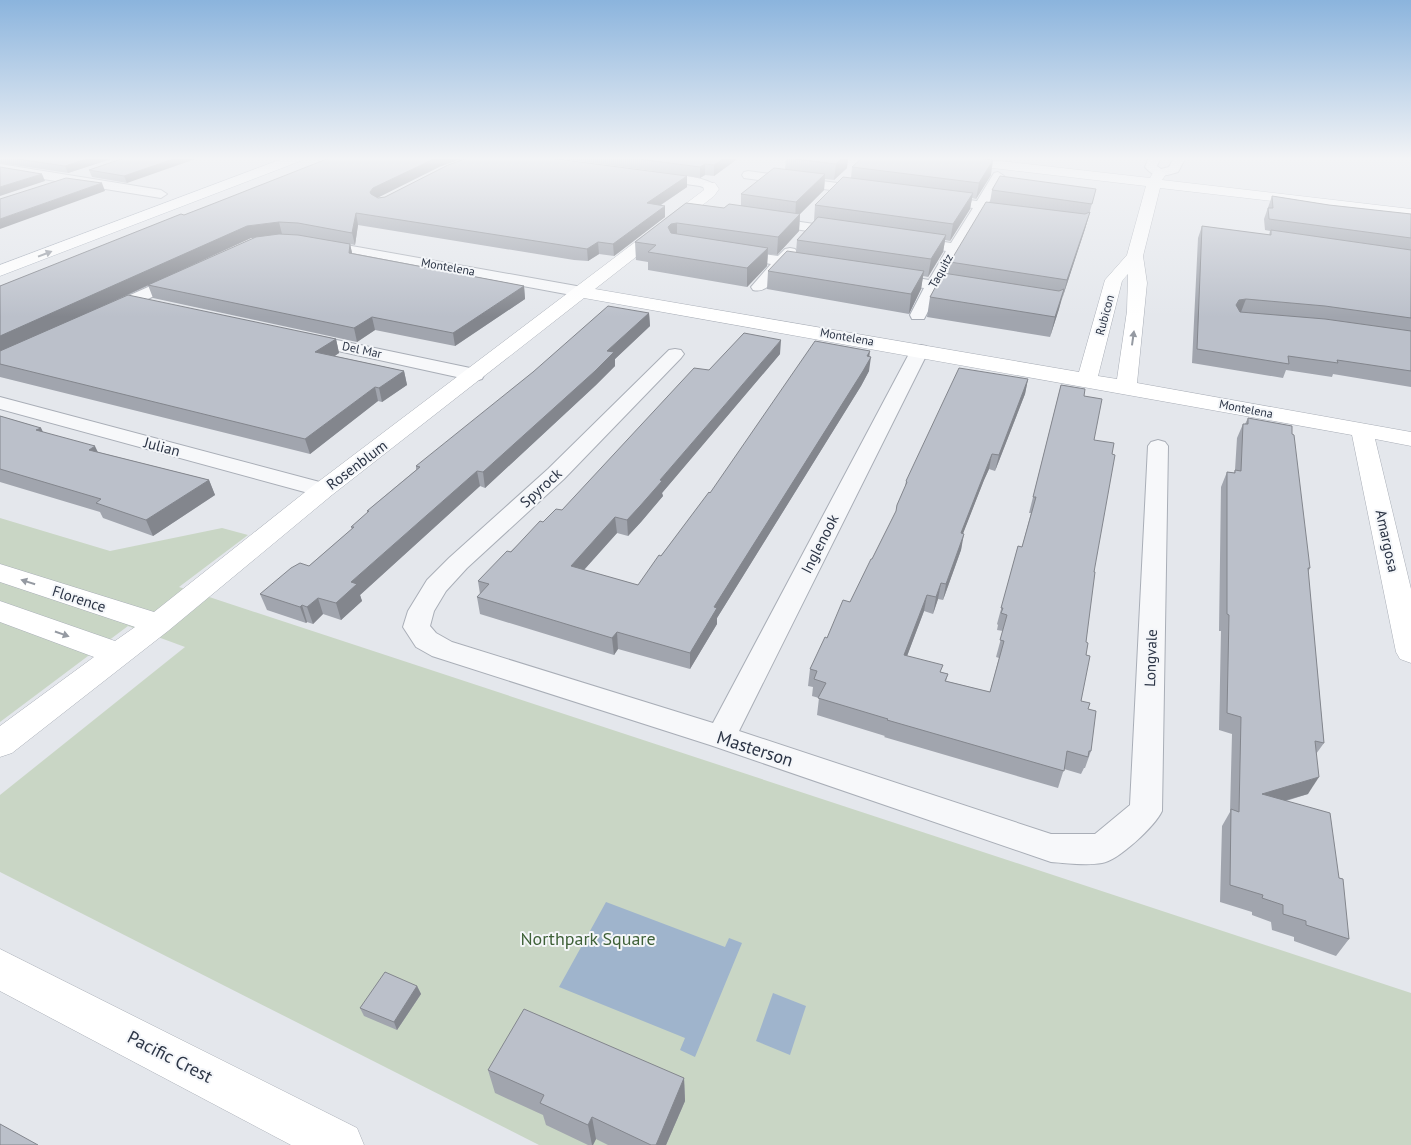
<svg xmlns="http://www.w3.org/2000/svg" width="1411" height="1145" font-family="'PT Sans',sans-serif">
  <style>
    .green { fill: #c9d6c5 }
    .water { fill: #9fb4cc }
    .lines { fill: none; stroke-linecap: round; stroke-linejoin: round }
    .street-casing { stroke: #a9aeb7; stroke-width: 2 }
    .secondary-casing { stroke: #a9aeb7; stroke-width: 1 }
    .primary-casing { stroke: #a3abb8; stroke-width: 1 }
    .street { fill: #f7f8fa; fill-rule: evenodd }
    .secondary { fill: #fff; fill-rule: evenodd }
    .primary { fill: #fff; fill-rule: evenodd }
    .wall { fill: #a1a5ae }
    .shaded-wall { fill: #83868d }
    .building { fill: #bbc0ca; stroke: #83868d }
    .oneway { fill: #959aa2 }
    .labels { text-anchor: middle; stroke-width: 4; stroke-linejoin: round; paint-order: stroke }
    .far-street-label { font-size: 12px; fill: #2b3445; stroke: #f4f6f9 }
    .street-label { font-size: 15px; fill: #2b3445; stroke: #f4f6f9 }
    .near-street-label { font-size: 18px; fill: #2b3445; stroke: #f4f6f9 }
    .near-park-label { font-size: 18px; fill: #3f6138; stroke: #f4f6f9 }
  </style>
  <rect width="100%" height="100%" fill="#e4e7ec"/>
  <polygon class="green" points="0,518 110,551 222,528 248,535 179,587 1411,993 1411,1145 539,1145 0,872 0,795 185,647 128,626 0,722"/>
  <g class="water">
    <polygon points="606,902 725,947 729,938 742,943 695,1057 680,1050 685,1038 559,987"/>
    <polygon points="773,993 806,1006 790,1055 756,1041"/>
  </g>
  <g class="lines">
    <defs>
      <g id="street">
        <path d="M1149 157H1161L1157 166 1161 169 1169 167 1174 157H1186L1178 172C1164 176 1156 180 1145 167Z"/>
        <polygon points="0,164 161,190 167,194 161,198 0,172"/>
        <polygon points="748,171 867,187 873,191 867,195 744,178 742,175 744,172"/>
        <path d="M654 172C669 174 707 176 716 186L710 190 700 186 650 179 648 176Z"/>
        <polygon points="998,172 1004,176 944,282 977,288 979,291 977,294 971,296 939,291 924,319 912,319 910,315 924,288 889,283 883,281 881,278 883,275 889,273 929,280 946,251 909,245 904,244 902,241 904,238 909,237 951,243 973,208 937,204 930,200 937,196 977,201 994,173"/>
        <polygon points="766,217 842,228 847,229 849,232 847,235 842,236 761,224 759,221 761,218"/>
        <polygon points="318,240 582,287 588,289 590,292 588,295 582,297 313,247 311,244 313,241"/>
        <path d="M790 248 795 249 797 252 792 259 815 263 818 266 815 269 810 271 785 267C777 276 768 294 753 290L751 287 771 264 734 258 729 257 727 254 729 251 734 250 778 256 785 249Z"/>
        <polygon points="182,272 187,274 190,277 187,280 115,315 103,315 101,311 103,307"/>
        <polygon points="303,333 475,369 482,371 484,375 482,379 475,381 297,342 294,338 297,334"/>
        <path d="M920 345 926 346 929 350 739 731 1051 834H1095L1130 805 1148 446 1151 442 1158 440 1165 442 1168 446 1162 811C1155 826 1118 861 1102 863 1086 866 1067 863 1051 862L710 745 432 656 416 647 403 627 408 611 427 580 449 558 548 469 669 350 675 349 681 350 684 354 681 358 564 479 467 568 446 591 434 611 430 626 436 633 452 642 713 723 911 350 914 346Z"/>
        <polygon points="0,397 331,485 334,490 331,495 323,497 0,409"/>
      </g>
      <g id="secondary">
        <path d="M927 157H965L1150 178 1154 171 1159 170 1166 174 1162 180 1411 209V217L1160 188 1143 256 1147 283 1137 383 1411 432V446L1375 439 1411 589V663L1400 659 1396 652 1352 435 584 298 332 495 168 631 12 753 0 757V726L94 657 0 622V601L115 641 135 627 0 582V564L154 612 314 485 704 190 703 186 705 183H715L719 189 714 196 595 289 1079 372 1105 280 1127 255 1146 186 933 161ZM1128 274 1127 311 1117 379 1098 376 1122 281Z"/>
        <polygon points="0,949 357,1128 364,1145 291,1145 0,991"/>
      </g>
      <polygon id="primary" points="287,157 304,157 303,160 0,276 0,265"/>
    </defs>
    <use href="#street" class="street-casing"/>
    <use href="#secondary" class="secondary-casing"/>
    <use href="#primary" class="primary-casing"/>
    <use href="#street" class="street"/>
    <use href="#secondary" class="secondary"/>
    <use href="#primary" class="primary"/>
  </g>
  <g class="wall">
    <polygon points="0,157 117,157 68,173 0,163"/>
    <polygon points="127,157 127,183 92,177 89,170"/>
    <polygon points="549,157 740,157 714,176 705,175 700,178 687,176 687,187 661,205 665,217 614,256 599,254 588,261 574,260 358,225 355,245 298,235 350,244 352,253 524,286 525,299 455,346 375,330 357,342 153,298 148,285 254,238 251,238 104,306 336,339 339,353 335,356 404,371 407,385 382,402 378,401 310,454 0,377 0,286 184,215 439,167 377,198 675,174"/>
    <polygon points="848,157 847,168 834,180 825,179 824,190 800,214 799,231 777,255 768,254 767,266 747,287 648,270 648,262 636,260 635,242 686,203 724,208 741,206 741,194 785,170 786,158"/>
    <polygon points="852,167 991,175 976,199 972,198 970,209 950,241 945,240 943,252 928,277 923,276 921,289 909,314 767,289 768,271 796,252 797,240 814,221 815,205 851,178"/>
    <polygon points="1096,189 1085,229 1062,299 1050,337 927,317 930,297 948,274 950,262 990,202 992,190"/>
    <polygon points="1272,196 1329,205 1411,214 1411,387 1333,374 1332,377 1286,370 1283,378 1192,363 1198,238 1202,226 1269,235 1270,231 1265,230 1264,219"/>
    <polygon points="649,313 650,326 615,359 615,366 596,385 485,488 480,486 360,595 362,601 341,620 323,614 313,624 307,622 306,623 267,610 260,594 309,566 352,529 351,527 368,513 367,511 416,470 416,466"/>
    <polygon points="780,354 662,493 663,496 641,522 628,536 617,533 584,570 638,585 710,493 869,356 869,371 861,386 717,618 717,624 690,669 618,649 614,655 480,614 477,597 480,594 478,581 543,522 562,510 709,370"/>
    <polygon points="1028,379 1025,394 995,471 989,469 984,480 963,533 961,550 943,600 938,599 933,614 924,611 907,656 941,672 948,674 946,681 990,692 999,658 996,657 1003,631 997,630 998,625 997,624 1018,546 1022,547 1031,513 1029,513 1061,385 1084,396 1094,440 1094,572 1086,642 1086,655 1081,701 1088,709 1091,751 1085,768 1084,768 1081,774 1064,769 1058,788 884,737 885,736 817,715 819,698 812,696 813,687 808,686 810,669 827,638 850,602 872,559 896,512 897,505 905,487 906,481"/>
    <polygon points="0,416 41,428 43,432 98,452 209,480 215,495 153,536 103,518 100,512 0,482"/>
    <polygon points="1248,418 1310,568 1308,572 1324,743 1316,754 1308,794 1286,801 1339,878 1349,939 1336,956 1294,941 1294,937 1272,930 1271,922 1252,915 1252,912 1220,902 1222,826 1230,812 1232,734 1219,730 1221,631 1219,631 1221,487 1227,472 1234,473 1235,470 1237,438 1243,424 1245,424"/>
    <polygon points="417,986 421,994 397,1030 364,1016 360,1008"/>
    <polygon points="488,1070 684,1078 685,1101 666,1145 608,1145 596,1139 593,1145 588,1145 546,1125 543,1115 495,1093"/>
  </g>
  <g class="shaded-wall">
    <polygon points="93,157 117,157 68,173 65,166"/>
    <polygon points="179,157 201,157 127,183 124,176"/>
    <polygon points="438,157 467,157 439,167 375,199 372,203 370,192 373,188"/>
    <polygon points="726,157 740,157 714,176 714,165"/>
    <polygon points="843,157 848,157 847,168 834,180 836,164"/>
    <polygon points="993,160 991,175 976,199 979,183"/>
    <polygon points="705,164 705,175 700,178 700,167"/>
    <polygon points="42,174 45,181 0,196 0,187"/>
    <polygon points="825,174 824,190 795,219 796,202"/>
    <polygon points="687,176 687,187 647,214 647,203"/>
    <polygon points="102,183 105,191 0,229 0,219"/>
    <polygon points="973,193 970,209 950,241 953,224"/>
    <polygon points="665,206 665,217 614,256 613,244"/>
    <polygon points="1090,212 1085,229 1062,299 1067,280"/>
    <polygon points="356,213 358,225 355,245 352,233"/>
    <polygon points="800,214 799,231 777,255 778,237"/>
    <polygon points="279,222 282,234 251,238 0,353 0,336 247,226"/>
    <polygon points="677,223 677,240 672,241 668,227 671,224"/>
    <polygon points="946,235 943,252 928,277 931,259"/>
    <polygon points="598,242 599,254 588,261 587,249"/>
    <polygon points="350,244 353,257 349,253"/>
    <polygon points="768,248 767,266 747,287 747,268"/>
    <polygon points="924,271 921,289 909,314 911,294"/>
    <polygon points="524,286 525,299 455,346 453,333"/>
    <polygon points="1064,289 1059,309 1050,337 1055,317"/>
    <polygon points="1246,299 1241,312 1231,318 1236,305 1239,300"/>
    <polygon points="649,313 650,326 615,359 615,366 596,385 485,488 483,472 607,351"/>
    <polygon points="372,317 375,330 357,342 354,328"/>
    <polygon points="336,339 339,353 319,366 315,352"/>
    <polygon points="781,340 780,354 662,493 663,496 641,522 628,536 627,520 660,480"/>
    <polygon points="870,351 869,360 871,357 869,371 861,386 717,618 717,624 690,669 690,653 714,607"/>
    <polygon points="404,371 407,385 382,402 379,388"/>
    <polygon points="1028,379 1025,394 995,471 999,455"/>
    <polygon points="375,387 378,401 310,454 305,439"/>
    <polygon points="41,428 48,443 36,430"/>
    <polygon points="95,446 102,461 89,450"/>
    <polygon points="992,454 989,469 984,480 957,549 961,533 988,464"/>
    <polygon points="477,471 480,486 360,595 362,601 341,620 336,603 351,582"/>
    <polygon points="209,480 215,495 153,536 146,520"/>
    <polygon points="615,517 617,533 573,582 571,566"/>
    <polygon points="964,534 961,550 943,600 946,584"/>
    <polygon points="941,583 938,599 933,614 936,597"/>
    <polygon points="927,595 924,611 901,672 904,655"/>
    <polygon points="318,598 323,614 313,624 307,607"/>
    <polygon points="302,605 307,622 306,623 300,607"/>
    <polygon points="617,632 618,649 614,655 612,638"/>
    <polygon points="1319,777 1308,794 1252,810 1262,794"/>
    <polygon points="417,986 421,994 397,1030 394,1022"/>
    <polygon points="684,1078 685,1101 666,1145 656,1145"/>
    <polygon points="592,1117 596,1139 593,1145 592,1145 588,1125"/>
  </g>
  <g class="building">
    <polygon points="4,157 93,157 65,166"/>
    <polygon points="127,157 179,157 124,176 89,170"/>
    <polygon points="332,157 438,157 373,188 370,192 371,194 378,198 385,197 448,165 470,157 542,157 687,176 647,203 665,206 613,244 598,242 587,249 356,213 352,233 298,223 279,222 247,226 0,336 0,286 181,214 184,215 215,203"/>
    <polygon points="624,157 726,157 714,165 705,164 700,167"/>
    <polygon points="788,157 843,157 836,164 786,158"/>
    <polygon points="863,157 970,157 993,160 979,183 852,167"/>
    <polygon points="0,167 42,174 0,187"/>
    <polygon points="774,168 825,174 796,202 741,194"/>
    <polygon points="1000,176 1096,189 1092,204 992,190"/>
    <polygon points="843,177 973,193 953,224 815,205"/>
    <polygon points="66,178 102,183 0,219 0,199"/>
    <polygon points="1272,196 1329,205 1411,214 1411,238 1269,219 1268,208 1273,208"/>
    <polygon points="986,202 1085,214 1090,212 1067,280 950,262"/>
    <polygon points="686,203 724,208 729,204 800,214 778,237 677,223 671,224 668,227 671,233 768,248 747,268 648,252 656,245 635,242"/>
    <polygon points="818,217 946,235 931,259 797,240"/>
    <polygon points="1202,226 1271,235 1271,230 1411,250 1411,318 1325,306 1246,299 1239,300 1236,305 1240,312 1325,319 1411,331 1411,371 1337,360 1338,363 1288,356 1289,364 1197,349"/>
    <polygon points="279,234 298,235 350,244 349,253 524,286 453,333 372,317 354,328 148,285 256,237"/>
    <polygon points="787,251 924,271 911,294 768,271"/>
    <polygon points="943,273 1059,291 1064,289 1055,317 930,297"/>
    <polygon points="128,295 336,339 315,352 404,371 379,388 375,387 305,439 0,364 0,351"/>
    <polygon points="608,306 649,313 607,351 614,352 595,371 483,472 477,471 351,582 357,584 336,603 318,598 307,607 302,605 300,607 260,594 291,568 300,563 309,566 354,527 351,527 369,511 367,511 420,467 416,466 533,372"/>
    <polygon points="744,333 781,340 660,480 662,481 640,506 627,520 615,517 571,566 638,585 659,555 661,556 709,492 710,493 815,341 870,351 867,356 871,357 863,371 714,607 717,608 690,653 617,632 612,638 477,597 489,584 478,581 507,551 511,552 540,521 543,522 556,509 562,510 694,368 709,370"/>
    <polygon points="959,368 1028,379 999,455 992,454 988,464 961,533 964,534 946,584 941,583 936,597 927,595 904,655 943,665 940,672 948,674 945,681 990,692 1004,641 1000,640 1007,615 1001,613 1003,608 1001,608 1018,546 1022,547 1036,497 1033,497 1061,385 1085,389 1084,396 1102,399 1094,440 1114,443 1112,454 1115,455 1094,572 1095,572 1086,642 1088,643 1086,655 1090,656 1081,701 1090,703 1088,709 1096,711 1091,751 1089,751 1088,757 1067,751 1064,771 887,720 888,719 818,698 826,683 814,679 817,671 810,669 825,637 827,638 843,600 850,602 871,559 872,559 896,511 897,505 907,482 906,481"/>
    <polygon points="0,416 41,428 36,430 95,446 89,450 209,480 146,520 96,503 101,499 0,469"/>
    <polygon points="1248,418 1292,426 1292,434 1294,435 1310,568 1308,568 1324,743 1315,741 1319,777 1262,794 1330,813 1339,878 1343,879 1349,939 1306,925 1306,921 1283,914 1283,905 1262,898 1263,895 1230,885 1231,809 1239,812 1241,717 1227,713 1229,615 1227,614 1227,472 1235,473 1235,470 1241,471 1243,424 1248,424"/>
    <polygon points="385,972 417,986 394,1022 360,1008"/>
    <polygon points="524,1009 684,1078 656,1145 651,1145 592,1117 588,1125 540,1103 544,1095 488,1070"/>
    <polygon points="0,1124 38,1145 0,1145"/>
  </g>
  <defs><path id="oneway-solid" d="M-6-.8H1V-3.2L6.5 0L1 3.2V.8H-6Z" transform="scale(1.25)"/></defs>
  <g class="oneway">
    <use href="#oneway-solid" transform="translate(45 254) rotate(-21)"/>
    <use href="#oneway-solid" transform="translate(1133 338) rotate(-82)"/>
    <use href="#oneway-solid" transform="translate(28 582) rotate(-162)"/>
    <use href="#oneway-solid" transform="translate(62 634) rotate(19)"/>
  </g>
  <linearGradient id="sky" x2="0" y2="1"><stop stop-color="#8bb4dd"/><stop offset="0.5" stop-color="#f3f4f6"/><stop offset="1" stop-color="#f3f4f6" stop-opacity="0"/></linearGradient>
  <rect width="1411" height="317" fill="url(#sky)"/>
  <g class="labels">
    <g class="far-street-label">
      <text transform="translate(448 267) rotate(10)" y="4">Montelena</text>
      <text transform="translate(941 271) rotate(-61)" y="4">Taquitz</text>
      <text transform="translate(1105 315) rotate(-75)" y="4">Rubicon</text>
      <text transform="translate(847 337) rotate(10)" y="4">Montelena</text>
      <text transform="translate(362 350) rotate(12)" y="4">Del Mar</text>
      <text transform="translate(1246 409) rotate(11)" y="4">Montelena</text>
    </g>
    <g class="street-label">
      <text transform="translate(162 447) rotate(15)" y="5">Julian</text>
      <text transform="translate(357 465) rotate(-37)" y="5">Rosenblum</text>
      <text transform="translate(541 488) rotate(-42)" y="5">Spyrock</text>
      <text transform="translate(1387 541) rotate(78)" y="5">Amargosa</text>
      <text transform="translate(820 544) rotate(-63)" y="5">Inglenook</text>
      <text transform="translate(79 599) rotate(18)" y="5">Florence</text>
      <text transform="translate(1151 658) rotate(-88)" y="5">Longvale</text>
    </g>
    <g class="near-street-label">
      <text transform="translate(755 749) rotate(18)" y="6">Masterson</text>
      <text transform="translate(170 1057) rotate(27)" y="6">Pacific Crest</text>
    </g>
    <g class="near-park-label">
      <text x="588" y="945">Northpark Square</text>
    </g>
  </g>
</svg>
